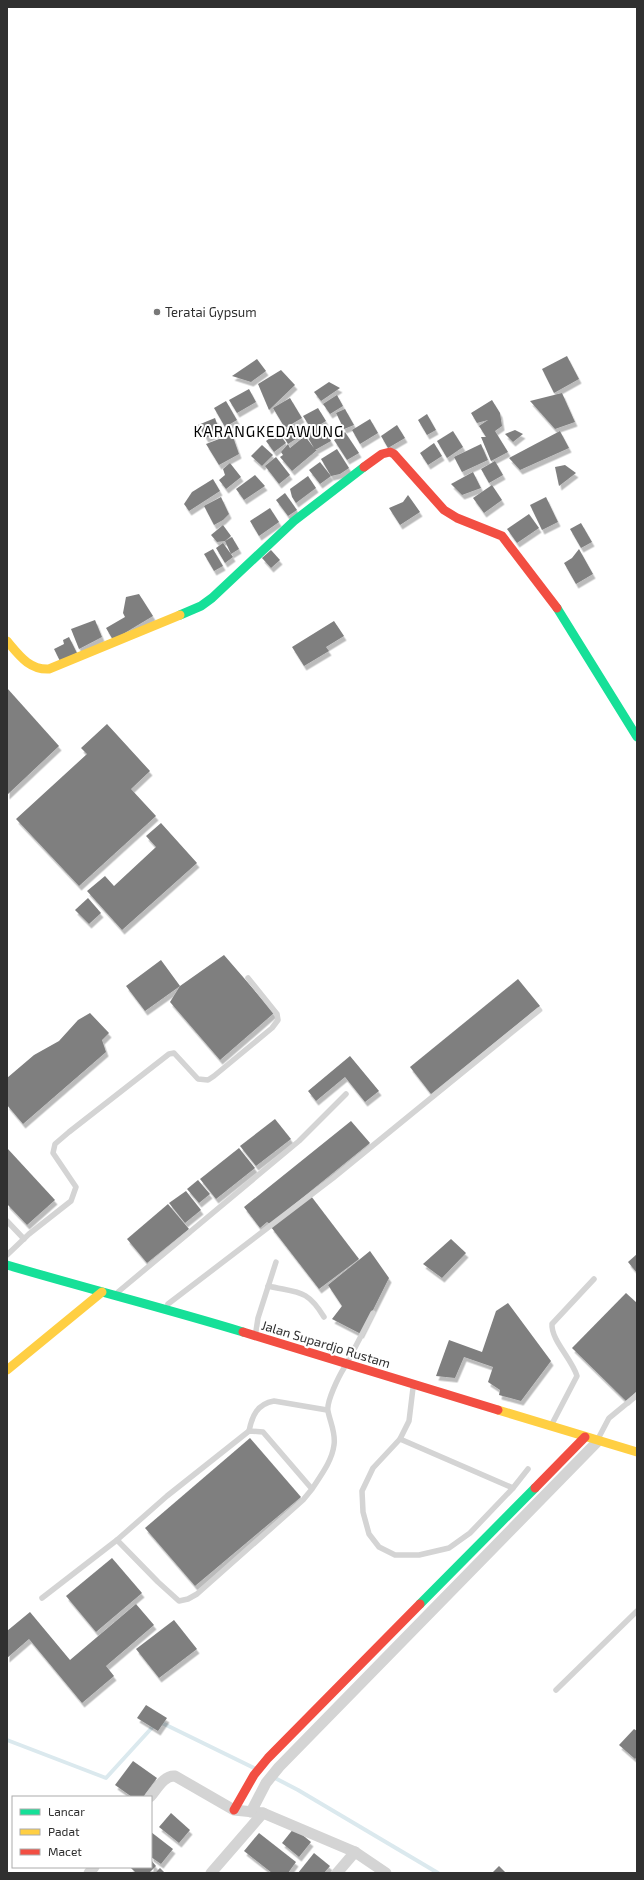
<svg xmlns="http://www.w3.org/2000/svg" width="644" height="1880" font-family="'Exo 2',sans-serif">
  <style>
    .lines { fill: none; stroke-linecap: round; stroke-linejoin: round }
    .stream { stroke: #dbe9ee; stroke-width: 4 }
    .building { fill: #7f7f7f; filter: url(#shadow) }
    .lane { stroke: #d4d4d4; stroke-width: 5.5 }
    .street { stroke: #d4d4d4; stroke-width: 11 }
    .fast { stroke: #16e098; stroke-width: 9 }
    .slow { stroke: #ffcf43; stroke-width: 9 }
    .jam { stroke: #f24e42; stroke-width: 9 }
    .poi-dot { fill: #787878; stroke: #fff; stroke-width: 1.5 }
    .labels { text-anchor: middle; stroke-width: 4; stroke-linejoin: round; paint-order: stroke }
    .poi-label { font-size: 13px; fill: #303030; stroke: #fff; text-anchor: start }
    .street-label { font-size: 13px; fill: #303030; stroke: #fff }
    .quarter-label { font-size: 15px; letter-spacing: 1px; fill: #000; stroke: #fff }
  </style>
  <defs>
    <filter id="shadow"><feDropShadow dx="2.5" dy="4.5" stdDeviation="0" flood-color="#0004"/></filter>
  </defs>
  <rect width="100%" height="100%" fill="#fff"/>
  <g class="lines">
    <g class="stream">
      <polyline points="7,1740 106,1778 158,1721 256,1769"/>
      <polyline points="273,1777 298,1790 438,1873"/>
    </g>
  </g>
  <g class="building">
    <polygon points="567,356 579,379 554,393 542,369"/>
    <polygon points="257,359 266,371 251,382 232,376"/>
    <polygon points="281,370 295,385 269,410 258,384"/>
    <polygon points="329,382 340,388 321,401 314,392"/>
    <polygon points="249,389 256,402 237,413 229,400"/>
    <polygon points="562,393 575,422 555,429 530,401"/>
    <polygon points="337,395 343,406 330,414 323,404"/>
    <polygon points="290,398 302,418 285,428 273,408"/>
    <polygon points="492,400 500,413 502,426 495,431 508,452 491,461 481,437 486,437 479,426 488,420 477,423 471,413"/>
    <polygon points="226,401 237,420 225,427 214,408"/>
    <polygon points="318,408 326,421 321,424 331,441 315,450 317,450 292,471 280,457 283,455 281,452 288,444 290,448 305,436 314,448 304,431 310,427 303,416"/>
    <polygon points="345,409 354,425 344,429 336,413"/>
    <polygon points="427,414 436,430 427,435 418,420"/>
    <polygon points="215,418 220,432 206,438 198,425"/>
    <polygon points="370,419 378,433 360,444 352,430"/>
    <polygon points="291,425 299,437 288,444 281,432"/>
    <polygon points="397,425 405,438 388,448 381,436"/>
    <polygon points="515,430 523,434 513,442 505,434"/>
    <polygon points="453,431 463,447 447,458 437,441"/>
    <polygon points="560,431 569,448 520,470 509,458"/>
    <polygon points="278,432 286,443 274,452 266,441"/>
    <polygon points="345,432 359,453 347,460 334,440"/>
    <polygon points="232,434 239,454 219,465 206,444"/>
    <polygon points="434,443 442,456 428,465 420,453"/>
    <polygon points="481,444 488,460 462,472 454,457"/>
    <polygon points="262,445 273,455 262,466 251,456"/>
    <polygon points="337,449 349,468 340,474 331,476 321,459"/>
    <polygon points="276,457 290,475 279,484 265,466"/>
    <polygon points="495,461 503,475 489,483 481,469"/>
    <polygon points="320,462 331,476 320,484 309,470"/>
    <polygon points="230,463 241,477 226,489 219,480 225,475 223,469"/>
    <polygon points="565,465 576,473 559,486 555,467"/>
    <polygon points="473,472 481,488 462,495 451,484"/>
    <polygon points="255,475 265,486 244,500 236,489"/>
    <polygon points="308,476 316,488 296,503 292,497 290,489"/>
    <polygon points="213,479 220,491 189,511 184,504 192,492"/>
    <polygon points="492,485 502,500 484,513 473,498"/>
    <polygon points="285,493 297,510 288,516 276,500"/>
    <polygon points="408,495 420,512 400,525 389,508 403,502"/>
    <polygon points="221,497 229,514 223,520 214,525 204,506"/>
    <polygon points="546,497 558,522 542,530 530,505"/>
    <polygon points="270,508 279,522 259,536 250,521"/>
    <polygon points="529,514 539,528 517,543 507,529"/>
    <polygon points="581,523 592,542 581,548 570,529"/>
    <polygon points="223,525 231,536 225,541 217,542 211,535"/>
    <polygon points="232,537 239,549 231,554 233,557 225,563 216,548 223,543 231,554 225,541"/>
    <polygon points="213,549 223,566 214,571 204,554"/>
    <polygon points="579,549 593,574 576,584 564,563 572,558"/>
    <polygon points="271,550 280,560 271,568 262,558"/>
    <polygon points="139,594 153,616 113,640 106,628 125,617 123,613 126,597"/>
    <polygon points="95,620 102,637 79,649 71,629"/>
    <polygon points="334,621 344,636 326,647 329,651 304,666 292,647"/>
    <polygon points="69,637 77,653 60,661 54,649 64,644 63,640"/>
    <polygon points="7,688 59,746 7,795"/>
    <polygon points="107,724 150,771 131,789 156,816 79,886 16,819 87,754 81,748"/>
    <polygon points="161,823 197,863 122,930 87,891 105,876 114,886 156,847 146,836"/>
    <polygon points="88,898 101,913 89,924 75,910"/>
    <polygon points="224,955 274,1013 220,1060 170,1002 180,986 145,1011 126,986 161,960 180,986"/>
    <polygon points="518,979 540,1006 431,1094 410,1067"/>
    <polygon points="90,1013 109,1033 102,1040 106,1052 23,1124 7,1105 7,1078 34,1055 59,1041 78,1020"/>
    <polygon points="350,1056 379,1091 365,1102 345,1077 316,1101 308,1091"/>
    <polygon points="275,1119 291,1139 256,1166 240,1146"/>
    <polygon points="351,1121 370,1143 270,1224 267,1222 260,1228 244,1207"/>
    <polygon points="7,1148 55,1200 27,1225 7,1204"/>
    <polygon points="239,1148 255,1168 216,1199 200,1179"/>
    <polygon points="198,1180 210,1194 199,1203 187,1189"/>
    <polygon points="186,1191 201,1210 185,1223 169,1203"/>
    <polygon points="311,1196 359,1259 319,1289 271,1227"/>
    <polygon points="168,1204 189,1229 147,1263 127,1239"/>
    <polygon points="451,1239 466,1253 442,1278 423,1264"/>
    <polygon points="370,1251 389,1278 361,1334 332,1319 342,1306 328,1285"/>
    <polygon points="637,1254 637,1273 628,1262"/>
    <polygon points="626,1293 637,1303 637,1391 626,1401 572,1348"/>
    <polygon points="508,1303 551,1361 521,1401 499,1395 500,1390 488,1382 493,1367 464,1357 455,1378 436,1376 449,1340 482,1352 496,1311"/>
    <polygon points="250,1438 301,1497 195,1586 145,1528"/>
    <polygon points="112,1558 142,1593 96,1632 66,1596"/>
    <polygon points="136,1604 154,1625 106,1666 114,1676 82,1703 29,1639 7,1658 7,1631 30,1612 70,1660"/>
    <polygon points="174,1620 197,1649 159,1678 136,1649"/>
    <polygon points="146,1705 167,1718 158,1731 137,1718"/>
    <polygon points="634,1729 637,1731 637,1757 635,1759 619,1745"/>
    <polygon points="133,1761 157,1778 143,1797 132,1797 115,1785"/>
    <polygon points="171,1813 190,1830 179,1843 159,1827"/>
    <polygon points="294,1828 311,1842 299,1857 282,1843"/>
    <polygon points="151,1832 173,1849 161,1864 151,1857"/>
    <polygon points="259,1833 296,1862 288,1873 272,1873 244,1851"/>
    <polygon points="314,1853 330,1866 324,1873 298,1873"/>
    <polygon points="151,1860 156,1866 149,1873 136,1873 130,1867 151,1867"/>
    <polygon points="499,1866 506,1873 492,1873"/>
    <polygon points="160,1868 165,1873 155,1873"/>
  </g>
  <g class="lines">
    <g class="lane">
      <polyline points="7,1221 24,1239"/>
      <polyline points="7,1255 29,1234 71,1201 76,1187 53,1153 55,1144 69,1132 169,1054 174,1053 198,1079 208,1080 214,1076 272,1028 278,1020 277,1014 248,978"/>
      <path d="M268 1286C299 1293 307 1289 324 1317"/>
      <polyline points="118,1292 299,1141 346,1094"/>
      <polyline points="168,1304 333,1178 539,1010"/>
      <polyline points="256,1331 258,1318 276,1262"/>
      <polyline points="348,1361 373,1313"/>
      <polyline points="413,1388 409,1421 400,1439 373,1468 362,1491 363,1512 369,1534 379,1547 395,1555 419,1555 449,1548 470,1533 513,1488 528,1469"/>
      <path d="M553 1422 577 1376C572 1359 551 1340 552 1324L594 1279"/>
      <path d="M249 1431C252 1416 257 1404 274 1401L327 1410"/>
      <polyline points="599,1437 609,1418 637,1395"/>
      <polyline points="400,1439 513,1488"/>
      <path d="M312 1489 303 1500 197 1594 188 1599 179 1601 158 1582 117 1540 167 1496 249 1431 263 1432 312 1489C321 1475 332 1461 334 1445 336 1433 330 1422 328 1411 326 1402 339 1376 344 1368"/>
      <polyline points="42,1598 117,1540"/>
      <polyline points="556,1690 637,1611"/>
    </g>
    <g class="street">
      <path d="M150 1797C157 1789 164 1775 175 1776L234 1810 263 1813 355 1852 386 1873"/>
      <polyline points="251,1812 266,1783 279,1767 598,1441"/>
      <polyline points="89,1873 94,1867"/>
      <polyline points="211,1873 263,1813"/>
      <polyline points="337,1873 355,1852"/>
    </g>
    <g class="fast">
      <polyline points="557,608 637,737"/>
      <polyline points="180,615 201,606 212,598 294,521 364,467"/>
      <path d="M7 1265C85 1288 164 1308 243 1332"/>
      <polyline points="420,1604 535,1488"/>
    </g>
    <g class="slow">
      <path d="M7 641C19 655 29 670 49 669L180 615"/>
      <polyline points="7,1370 102,1292"/>
      <polyline points="498,1410 637,1452"/>
    </g>
    <g class="jam">
      <polyline points="364,467 382,454 390,452 394,454 444,510 457,518 502,536 557,608"/>
      <polyline points="243,1332 498,1410"/>
      <polyline points="535,1488 585,1437"/>
      <polyline points="234,1810 254,1775 268,1758 420,1604"/>
    </g>
  </g>
  <circle class="poi-dot" cx="157" cy="312" r="4"/>
  <g class="labels">
    <g class="poi-label">
      <text x="165" y="317">Teratai Gypsum</text>
    </g>
    <g class="street-label">
      <text transform="translate(326 1344) rotate(17)" y="5">Jalan Supardjo Rustam</text>
    </g>
    <g class="quarter-label">
      <text x="269" y="437">KARANGKEDAWUNG</text>
    </g>
  </g>
  <rect width="644" height="1880" fill="none" stroke="#303030" stroke-width="16"/>
  <rect x="12" y="1796" width="140" height="72" fill="#ffffff" stroke="#acacac"/>
  <rect x="20" y="1809" width="20" height="6" fill="#16e098" stroke="#acacac"/>
  <text x="48" y="1816" font-size="12" fill="#303030">Lancar</text>
  <rect x="20" y="1829" width="20" height="6" fill="#ffcf43" stroke="#acacac"/>
  <text x="48" y="1836" font-size="12" fill="#303030">Padat</text>
  <rect x="20" y="1849" width="20" height="6" fill="#f24e42" stroke="#acacac"/>
  <text x="48" y="1856" font-size="12" fill="#303030">Macet</text>
</svg>
